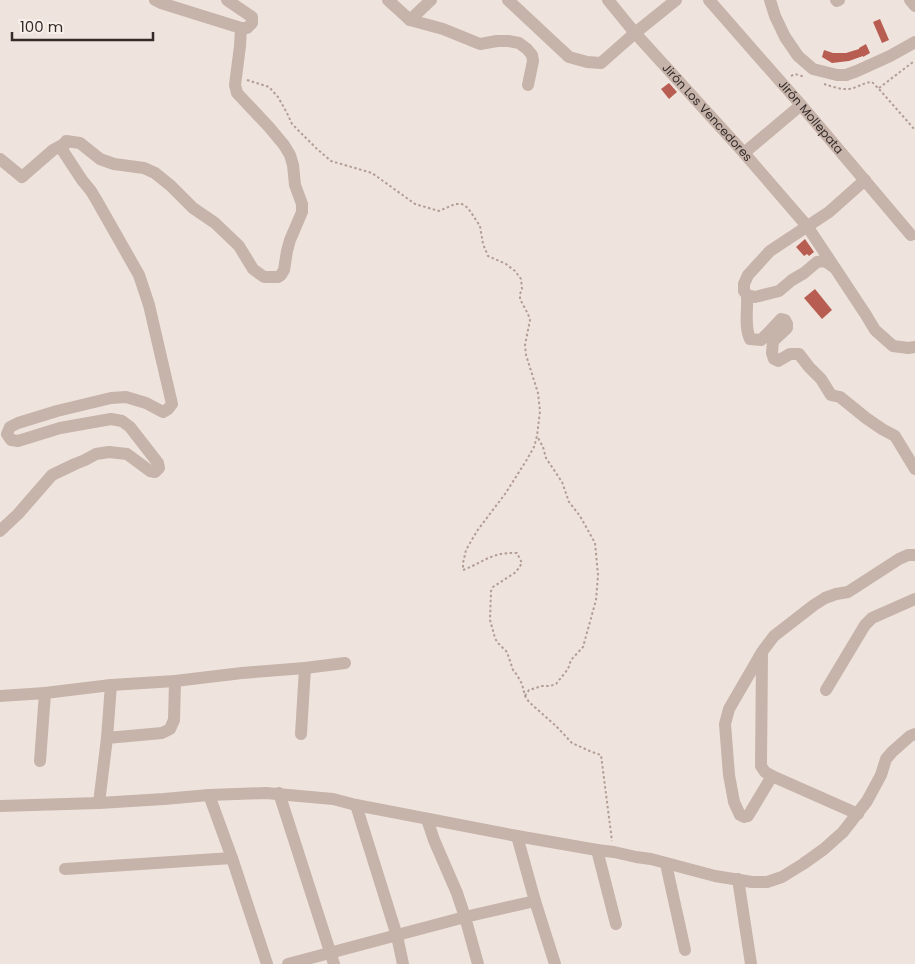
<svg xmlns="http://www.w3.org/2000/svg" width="915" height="964" font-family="Poppins,sans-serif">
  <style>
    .building { fill: #b85d52 }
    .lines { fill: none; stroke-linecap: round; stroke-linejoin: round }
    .path { stroke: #b29d95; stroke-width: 2; stroke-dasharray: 2.5 2.5; stroke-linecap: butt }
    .minor { stroke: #c6b3aa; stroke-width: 12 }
    .labels { text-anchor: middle; stroke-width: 4; stroke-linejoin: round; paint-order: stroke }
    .street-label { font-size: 12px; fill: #342b29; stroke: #f7efe9 }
  </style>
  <rect width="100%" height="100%" fill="#efe4dd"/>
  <g class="building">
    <polygon points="880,19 889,40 882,43 873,22"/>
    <polygon points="866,44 870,53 863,57 863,56 849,61 832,63 822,57 824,50 833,53 846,53 859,49 859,48"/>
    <polygon points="669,83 677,92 669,99 661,89"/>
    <polygon points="805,239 814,252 809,256 807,254 804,256 796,247"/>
    <polygon points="815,289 832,310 822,319 804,298"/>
  </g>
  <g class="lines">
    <g class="path">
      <polyline points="791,76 795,74 805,77"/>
      <path d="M247 80 269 87 278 97 287 113 292 124 317 149 331 161 372 173 415 204 439 211 455 204H462L468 208 480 226 483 244 488 256 506 264 515 271 521 279 522 289 520 294V299L528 314 530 320 525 345 526 355 538 393 540 411 537 436 534 447 526 461 505 494 477 531 466 550 463 563V570C475 566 485 558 497 555 503 553 510 553 517 553L522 563 516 572 493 587 491 591 490 620 495 638 497 642 507 652 513 670 517 675 522 684 525 696 529 702 556 726 572 743 592 752 601 755 612 841"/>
      <path d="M824 84C834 87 846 92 856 87 862 85 866 82 872 82L879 89 915 130"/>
      <polyline points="879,88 913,62"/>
      <polyline points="525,696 529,690 542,686 550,686 556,684 568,669 571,660 583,647 596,600 598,575 595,543 580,516 569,502 562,482 546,458 543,447 537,436"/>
    </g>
    <g class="minor">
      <polyline points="155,0 161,3 241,28 247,28 252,23 252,17 227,0"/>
      <polyline points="388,0 410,20 443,29 480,44 497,41 508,41 519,43 527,49 532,55 533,61 528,85"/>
      <polyline points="508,0 569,57 587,62 601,63 635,33 676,0"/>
      <path id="s1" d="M608 0 635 33 744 153 807 226 833 265"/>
      <path id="s2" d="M709 0 801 105 911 235"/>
      <polyline points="770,0 775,16 785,37 798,56 813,69 837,75 846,75 857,71 890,56 915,42"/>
      <polyline points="836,0 837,1 839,0"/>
      <polyline points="910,0 915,6"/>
      <polyline points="410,20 431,0"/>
      <polyline points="744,153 801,105"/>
      <polyline points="0,159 22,177 53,150 64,144"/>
      <polyline points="865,180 829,212 770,251 748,275 744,284 744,291 747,295 755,297 779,291 792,280 804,273 817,262 825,261 835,268 866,315 875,330 893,346 908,348 915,347"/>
      <path d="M747 295C748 309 744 326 750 339L761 340 768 333 781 319 785 320 787 324V328L773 341 772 353 774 359 778 361 790 354H799L809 367 821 379 831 395 840 397 866 418 882 429 895 436 915 469"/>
      <polyline points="0,531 18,514 52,475 75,464 85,460 96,454 109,452 127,454 150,471 155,472 159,468 158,463 130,427 122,421 111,419 60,428 18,441 11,440 7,434 10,427 18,423 57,411 111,398 126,397 146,403 163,412 168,409 172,404 149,305 139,275 97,201 91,191 82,180 63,151 64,144 66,141 80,143 100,159 114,164 144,168 155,173 171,186 193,208 215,223 239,246 253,269 264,277 278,277 281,275 284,270 287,251 290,240 302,212 302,204 295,185 293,165 290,155 284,145 269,127 237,93 235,85 240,46 241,28"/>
      <polyline points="762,655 761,766 765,772 772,776 858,814"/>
      <polyline points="826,690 865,625 872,618 915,599"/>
      <polyline points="0,696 45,693 111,685 175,681 242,673 305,668 345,663"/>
      <polyline points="301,734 305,668"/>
      <polyline points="107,738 162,733 170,729 174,720 175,681"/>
      <polyline points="40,761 45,693"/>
      <polyline points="772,776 748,816 744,817 740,815 734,802 729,775 725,724 729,709 762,652 774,636 814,605 825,598 836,594 848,592 899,559 908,555 915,555"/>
      <polyline points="279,793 334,964"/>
      <polyline points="209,795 232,858 267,964"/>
      <polyline points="99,803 107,738 111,685"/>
      <polyline points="356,805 397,936 403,964"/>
      <polyline points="0,806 99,803 164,799 209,795 266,793 333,799 356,805 517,836 597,850 614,852 636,857 651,859 715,876 752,882 767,882 782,877 803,864 824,849 843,832 867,801 881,775 886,759 892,752 910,736 915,734"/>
      <polyline points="427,819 434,840 457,893 465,917 478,964"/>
      <polyline points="517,836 535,901 555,964"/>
      <polyline points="597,850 616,924"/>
      <polyline points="666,864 685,950"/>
      <polyline points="65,869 232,858"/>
      <polyline points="738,879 751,964"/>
      <polyline points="288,964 465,917 535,901"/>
    </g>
  </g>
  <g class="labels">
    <g class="street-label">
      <text dy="4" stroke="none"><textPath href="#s1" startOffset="150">Jirón Los Vencedores</textPath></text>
      <text dy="4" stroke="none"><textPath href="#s2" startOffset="155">Jirón Mollepata</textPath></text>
    </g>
  </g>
  <path d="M12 32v8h141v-8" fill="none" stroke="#342b29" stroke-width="2.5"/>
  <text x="20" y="32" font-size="15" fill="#342b29" stroke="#f7efe9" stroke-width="4" paint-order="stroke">100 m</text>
</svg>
